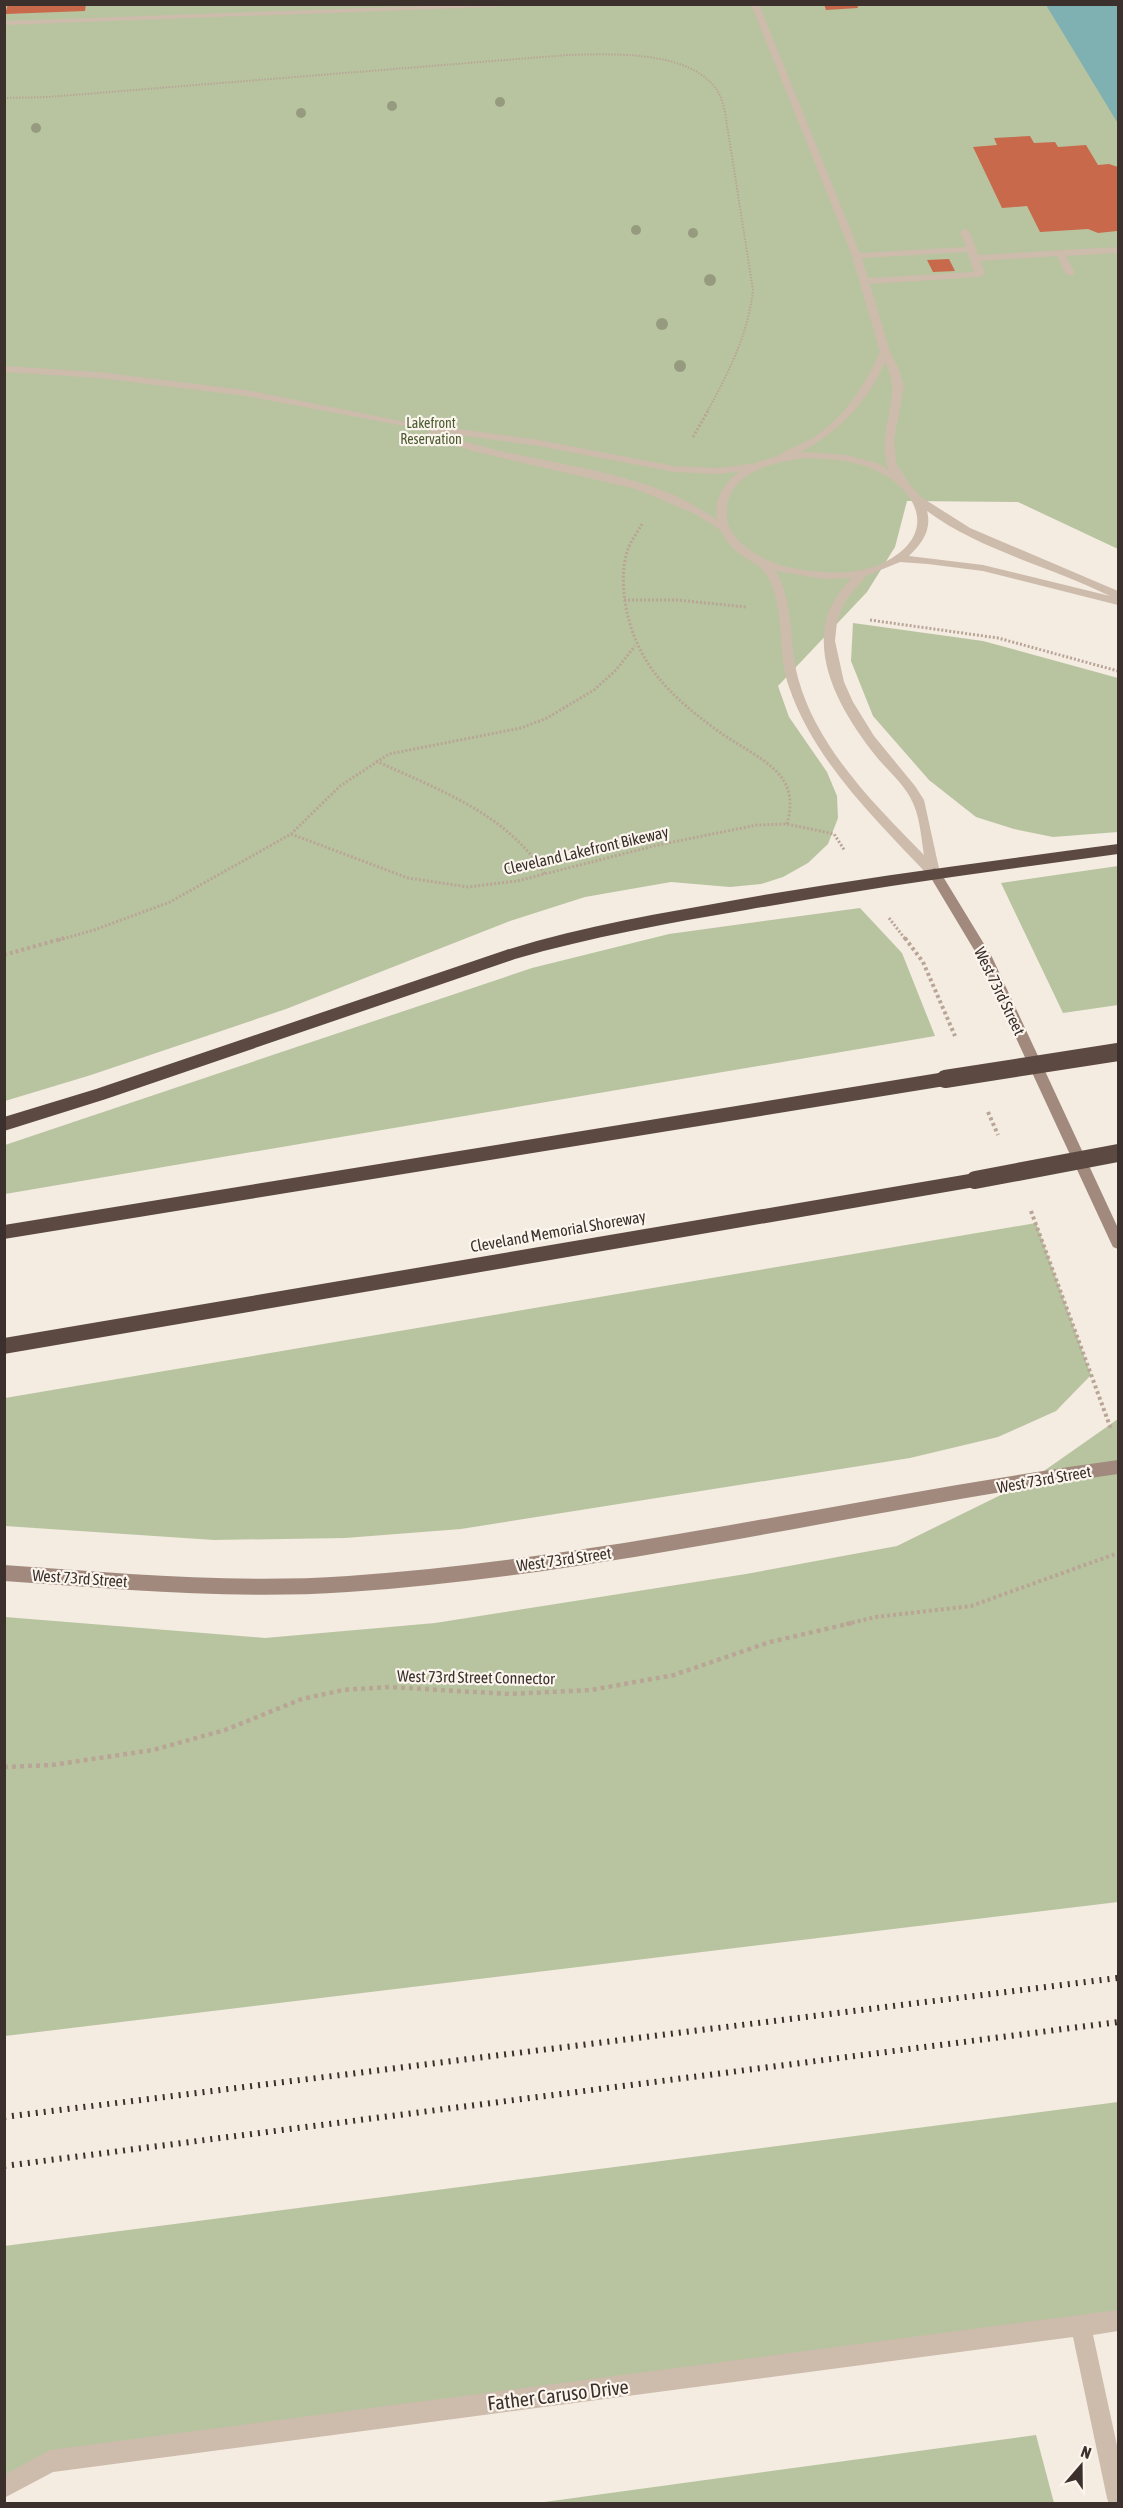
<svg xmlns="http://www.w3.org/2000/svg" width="1123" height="2508" font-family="'Asap Condensed',sans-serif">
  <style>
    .green { fill: #b8c4a0 }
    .water { fill: #7fb0b2 }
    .building { fill: #c8694b }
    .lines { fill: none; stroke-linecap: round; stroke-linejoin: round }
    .path-far3 { stroke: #b9a596; stroke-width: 2; stroke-dasharray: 1.5 1.5; stroke-linecap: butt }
    .path-far2 { stroke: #b9a596; stroke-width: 3; stroke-dasharray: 2 2; stroke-linecap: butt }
    .path-far1 { stroke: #b9a596; stroke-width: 4; stroke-dasharray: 3 3; stroke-linecap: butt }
    .path { stroke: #b9a596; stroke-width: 4.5; stroke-dasharray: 4 4; stroke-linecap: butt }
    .lane { fill: #cdbbac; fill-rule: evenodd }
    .street { fill: #cdbbac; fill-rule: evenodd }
    .secondary { fill: #a18a7d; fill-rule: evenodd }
    .highway { fill: #5c4a42; fill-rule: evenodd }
    .rail { stroke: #3b302b; stroke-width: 6; stroke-dasharray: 2 6; stroke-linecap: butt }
    .highway-bridge { stroke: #5c4a42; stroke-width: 18 }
    .tree { fill: #969b7f }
    .labels { text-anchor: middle; stroke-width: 4.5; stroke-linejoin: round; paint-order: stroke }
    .far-park-label { font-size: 14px; fill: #4a5a2e; stroke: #fbf5ee }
    .street-label { font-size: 16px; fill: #3b302b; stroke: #fbf5ee }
    .near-street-label { font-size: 20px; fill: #3b302b; stroke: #fbf5ee }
  </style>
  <rect width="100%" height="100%" fill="#f4ebe1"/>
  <g class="green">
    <polygon points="5,5 1118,5 1118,549 1018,502 907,501 895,547 867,592 778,686 789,717 827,772 837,796 838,818 828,844 808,863 783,877 761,884 730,887 671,882 585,897 510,921 286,1009 91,1075 5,1101"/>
    <polygon points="853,623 983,641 1118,678 1118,832 1053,837 1014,829 976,817 929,780 873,716 851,661"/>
    <polygon points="1118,866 1118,1005 1063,1013 1001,883"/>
    <polygon points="860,908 902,953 935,1036 5,1194 5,1145 532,968 669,934"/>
    <polygon points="1036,1223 1091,1375 1056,1411 998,1437 910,1458 461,1529 345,1538 214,1540 5,1526 5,1398"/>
    <polygon points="1118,1419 1118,1902 5,2036 5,1617 265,1638 435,1623 746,1574 897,1546 1031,1480"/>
    <polygon points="1118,2102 1118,2321 50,2461 5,2487 4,2246"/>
    <polygon points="1036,2435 1054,2503 537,2503"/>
  </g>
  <polygon class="water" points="1046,5 1118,5 1118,124 1117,122"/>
  <g class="building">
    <polygon points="8,4 86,4 85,11 5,14"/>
    <polygon points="824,4 857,4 858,8 826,10"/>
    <polygon points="1030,136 1034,143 1055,142 1058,147 1086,145 1098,165 1109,164 1118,167 1117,231 1098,233 1088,229 1040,232 1027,206 1002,208 973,147 997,145 994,138"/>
    <polygon points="949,259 955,271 933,272 927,260"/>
  </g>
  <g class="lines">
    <path class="path-far3" d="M4 98 48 97 567 55C610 54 684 50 714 86 720 93 723 103 725 112L753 290C748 334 729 372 708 410"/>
    <g class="path-far2">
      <polyline points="693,437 709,409"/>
      <path d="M642 524C637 533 630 542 627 552 622 568 623 586 625 602 635 663 670 696 718 731 737 745 762 756 778 773 792 788 792 806 787 824"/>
      <polyline points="624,600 677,600 746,607"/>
      <polyline points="870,620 998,638 1118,671"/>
      <path d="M376 761C439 790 506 813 545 874"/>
      <polyline points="291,834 408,878 468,887 517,881 658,845 757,825 787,824 834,834 845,851"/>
      <polyline points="889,918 906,940"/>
      <polyline points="59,940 94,930 170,902 291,834 340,786 389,754 521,728 547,718 594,690 616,670 635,646"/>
    </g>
    <g class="path-far1">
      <polyline points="905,938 923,962 955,1036"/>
      <polyline points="4,955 64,938"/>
      <polyline points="988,1112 998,1135"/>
      <polyline points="1031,1211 1111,1429"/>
      <polyline points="846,1624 876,1617 971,1606 1118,1553"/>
    </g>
    <polyline class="path" points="4,1767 52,1765 153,1750 225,1730 302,1699 343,1690 390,1687 509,1694 591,1690 674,1675 770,1642 852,1623"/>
    <g class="lane">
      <polygon points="479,4 568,4 4,25 4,21"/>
      <path d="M751 4H759L860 253 966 247 960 232 965 229 970 232 978 255 1118 247V253L1066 256 1075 273 1070 276 1065 273 1057 256 980 261 985 274 980 277 870 284 890 352 899 369 904 386 894 440 896 463 909 483 908 485H900C895 478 887 469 886 461 878 425 904 397 885 362 864 410 829 440 783 461L774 459C783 450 799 446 811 439 844 418 864 387 880 352L852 256ZM967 252 974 272 868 278 862 258Z"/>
      <path d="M4 366 98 372 246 390 401 421 539 440 674 466 719 468 756 463 761 466 756 469 719 474 674 472 539 446 436 432C513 461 598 463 674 495 694 504 711 516 729 528L730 530 725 533 695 514 636 489 476 452 428 436 427 434 431 431 246 396 98 378 4 372Z"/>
    </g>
    <g class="street">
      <path d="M806 452 847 455 880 464 905 479 921 497 970 528 1118 591V605L983 571 928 564 900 562 866 576 846 600 837 621 835 641 844 682 853 702 874 736 915 786 924 800 940 873 939 876H929C876 820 815 762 789 687 778 655 784 620 773 588 763 560 751 566 733 548 703 518 716 480 753 464 770 457 788 454 806 452ZM806 458C829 459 852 460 873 469 920 490 938 535 885 562 863 573 836 574 813 571 792 569 770 564 753 552 737 541 724 528 727 507 732 470 776 462 806 458ZM927 511C981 551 1050 566 1110 596L983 565 909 556C922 543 932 530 927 511ZM776 571 824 579 851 578C840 591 829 605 826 621 815 669 847 719 875 755 886 769 902 782 910 797 920 814 921 837 924 855 875 805 817 748 798 678 789 642 794 604 776 571Z"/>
      <polygon points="1118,2310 1118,2331 1093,2335 1118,2450 1118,2504 1109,2504 1107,2498 1073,2337 53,2472 4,2498 4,2475 50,2450"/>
    </g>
    <g class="secondary">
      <polygon points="934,868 939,870 992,957 1118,1228 1118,1249 1113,1247 1111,1243 979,958 928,873"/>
      <path d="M1118 1460V1474C861 1510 608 1574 348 1592 234 1600 119 1589 4 1581V1565C119 1573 234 1584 348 1576 608 1558 861 1495 1118 1460Z"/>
    </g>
    <g class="highway">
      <path d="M1118 844V854C994 871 869 888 746 910 668 923 591 937 515 959L106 1099 4 1131V1117L96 1089 506 950C583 926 662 913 741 899 866 877 992 861 1118 844Z"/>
      <polygon points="945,1072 951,1074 953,1079 951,1084 945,1086 4,1239 4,1225"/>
      <polygon points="975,1173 981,1175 984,1180 981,1185 975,1187 4,1354 4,1338"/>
    </g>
    <g class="rail">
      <polyline points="4,2117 1118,1978"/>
      <polyline points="4,2166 1118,2022"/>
    </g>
    <g class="highway-bridge">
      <polyline points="945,1079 1118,1052"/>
      <polyline points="975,1180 1118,1153"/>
    </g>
  </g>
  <g class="tree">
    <circle cx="500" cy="102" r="5"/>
    <circle cx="392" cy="106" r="5"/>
    <circle cx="301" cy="113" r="5"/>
    <circle cx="36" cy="128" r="5"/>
    <circle cx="636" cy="230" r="5"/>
    <circle cx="693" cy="233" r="5"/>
    <circle cx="710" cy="280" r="6"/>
    <circle cx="662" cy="324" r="6"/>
    <circle cx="680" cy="366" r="6"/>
  </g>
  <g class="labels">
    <g class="far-park-label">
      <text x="431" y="428">Lakefront<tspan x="431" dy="16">Reservation</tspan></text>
    </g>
    <g class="street-label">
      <text transform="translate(586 850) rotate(-13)" y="6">Cleveland Lakefront Bikeway</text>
      <text transform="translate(1000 991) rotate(64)" y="6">West 73rd Street</text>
      <text transform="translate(558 1231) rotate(-10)" y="6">Cleveland Memorial Shoreway</text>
      <text transform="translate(1044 1479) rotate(-10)" y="6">West 73rd Street</text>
      <text transform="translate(564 1559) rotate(-8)" y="6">West 73rd Street</text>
      <text transform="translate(80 1578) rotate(4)" y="6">West 73rd Street</text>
      <text transform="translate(476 1677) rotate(1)" y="6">West 73rd Street Connector</text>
    </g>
    <g class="near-street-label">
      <text transform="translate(558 2395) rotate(-7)" y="7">Father Caruso Drive</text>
    </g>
  </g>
  <rect width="1123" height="2508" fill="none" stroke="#3b302b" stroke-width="12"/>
  <g transform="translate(1081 2466) rotate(20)" stroke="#fbf5ee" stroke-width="4.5" paint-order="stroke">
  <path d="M0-4.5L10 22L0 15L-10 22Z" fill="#3b302b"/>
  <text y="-9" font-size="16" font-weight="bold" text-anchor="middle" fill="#3b302b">N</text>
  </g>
</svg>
